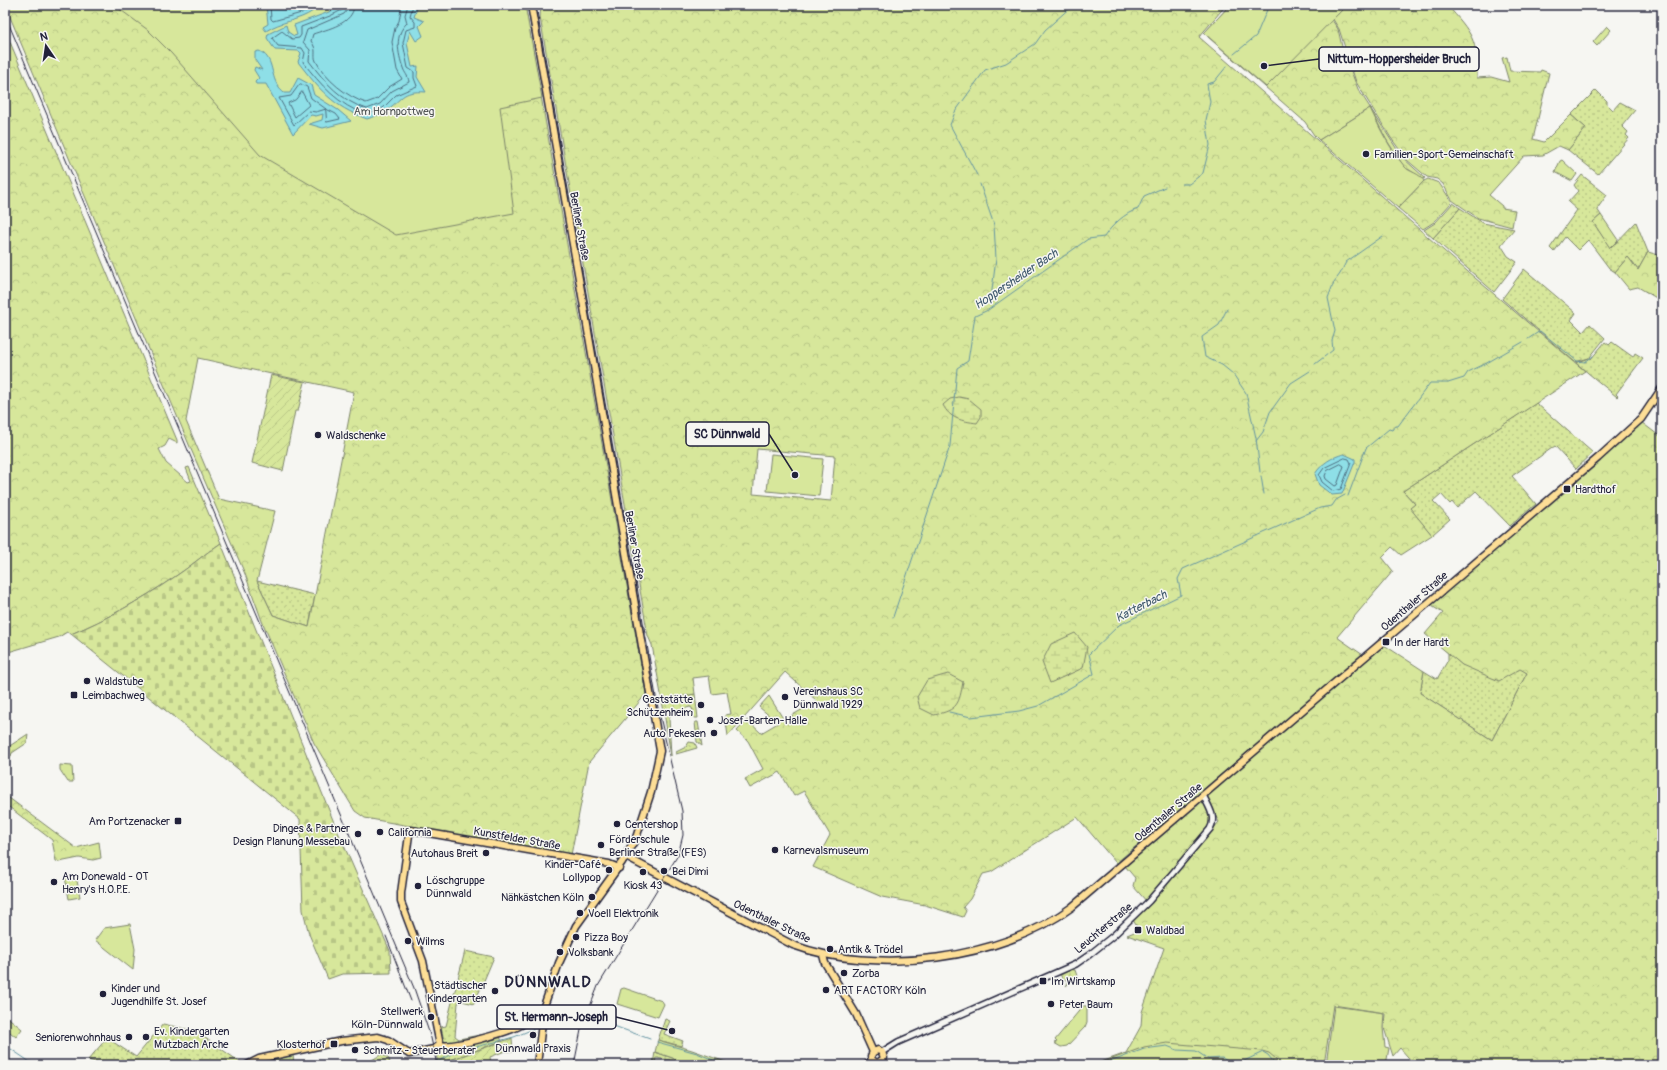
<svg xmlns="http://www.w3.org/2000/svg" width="1667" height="1070" font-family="Pangolin,sans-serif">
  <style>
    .grass { fill: url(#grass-dots); stroke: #7c846b }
    .forest { fill: url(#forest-crowns); stroke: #7c846b; fill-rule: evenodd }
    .wetland { fill: url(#wetland-marsh); stroke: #7c846b }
    .cemetery { fill: url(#cemetery-stones); stroke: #7c846b }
    .park { fill: #d7e79b; stroke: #7c846b }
    .garden { fill: url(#garden-furrows); stroke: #7c846b }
    .water { fill: #8edfe7; stroke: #6393a2 }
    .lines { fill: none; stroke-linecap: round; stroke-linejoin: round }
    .shore { stroke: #4d6e80; stroke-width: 1 }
    .stream { stroke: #6393a2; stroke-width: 1 }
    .minor-casing { stroke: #22223b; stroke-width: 8 }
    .major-casing { stroke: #22223b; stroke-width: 9 }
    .minor { stroke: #f6f6f2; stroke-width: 5 }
    .major { stroke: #fdde96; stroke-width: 6 }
    .tram { stroke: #22223b; stroke-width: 1 }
    .rail { stroke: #22223b; stroke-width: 1 }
    .poi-dot { fill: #22223b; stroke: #f6f6f2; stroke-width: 1.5 }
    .labels { text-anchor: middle; stroke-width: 3; stroke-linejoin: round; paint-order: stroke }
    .park-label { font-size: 11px; fill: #4f5353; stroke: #f6f6f2 }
    .poi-label { font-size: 11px; fill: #22223b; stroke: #f6f6f2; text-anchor: start }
    .street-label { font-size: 11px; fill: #22223b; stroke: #f6f6f2 }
    .water-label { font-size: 12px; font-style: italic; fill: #425b6f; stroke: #f6f6f2 }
    .district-label { font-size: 15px; font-weight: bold; letter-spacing: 1px; fill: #22223b; stroke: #f6f6f2 }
    .leader { fill: none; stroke: #22223b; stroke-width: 1.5 }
    .callout-dot { fill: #22223b; stroke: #f6f6f2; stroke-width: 1.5 }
    .callout { fill: #f6f6f2; stroke: #22223b; stroke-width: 1.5 }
    .callout-label { font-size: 12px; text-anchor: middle; font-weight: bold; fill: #22223b }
  </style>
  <defs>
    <pattern id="grass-dots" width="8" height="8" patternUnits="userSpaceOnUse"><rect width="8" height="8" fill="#d7e79b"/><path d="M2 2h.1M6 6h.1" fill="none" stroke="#b8c686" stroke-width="1.8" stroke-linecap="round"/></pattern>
    <pattern id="forest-crowns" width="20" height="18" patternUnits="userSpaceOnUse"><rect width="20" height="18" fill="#d7e79b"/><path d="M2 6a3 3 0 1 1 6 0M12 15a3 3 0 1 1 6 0" fill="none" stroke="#b8c686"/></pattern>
    <pattern id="wetland-marsh" width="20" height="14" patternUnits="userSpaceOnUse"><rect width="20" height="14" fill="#d7e79b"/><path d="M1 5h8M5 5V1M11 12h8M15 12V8" fill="none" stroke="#b8c686"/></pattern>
    <pattern id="cemetery-stones" width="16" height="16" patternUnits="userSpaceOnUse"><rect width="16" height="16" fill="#d7e79b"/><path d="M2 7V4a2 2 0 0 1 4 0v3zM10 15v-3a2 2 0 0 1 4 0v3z" fill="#b8c686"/></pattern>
    <pattern id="garden-furrows" width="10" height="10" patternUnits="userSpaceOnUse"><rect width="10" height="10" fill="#d7e79b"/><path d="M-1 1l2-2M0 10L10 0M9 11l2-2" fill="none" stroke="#b8c686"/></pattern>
  </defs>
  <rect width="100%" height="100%" fill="#f6f6f2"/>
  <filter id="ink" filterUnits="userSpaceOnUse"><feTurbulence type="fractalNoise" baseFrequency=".025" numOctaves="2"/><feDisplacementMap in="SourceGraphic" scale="8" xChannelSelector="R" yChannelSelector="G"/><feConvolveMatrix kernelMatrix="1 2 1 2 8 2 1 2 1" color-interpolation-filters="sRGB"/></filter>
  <g filter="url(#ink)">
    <g class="grass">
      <polygon points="1596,90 1607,101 1607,104 1613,110 1620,102 1635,110 1622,126 1628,132 1626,135 1629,138 1598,174 1568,150 1586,128 1571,115"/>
      <polygon points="1582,175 1607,195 1597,209 1601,215 1593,222 1611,248 1636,222 1648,252 1638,270 1628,257 1615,272 1609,268 1588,240 1578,250 1565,237 1554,252 1550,248 1577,210 1568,202 1578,191 1574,185"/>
      <polygon points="1460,208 1483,223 1514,229 1501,245 1508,256 1517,262 1494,292 1433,238"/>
      <polygon points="1524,269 1576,313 1571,320 1583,332 1590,324 1605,338 1590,357 1591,359 1605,342 1609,345 1612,342 1633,357 1635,353 1643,358 1616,394 1618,396 1617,397 1576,363 1589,358 1575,362 1502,299"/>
      <polygon points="1536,403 1593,453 1576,469 1555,446 1512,476 1536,504 1510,526 1476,491 1457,508 1452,502 1450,504 1441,494 1433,501 1450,519 1432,535 1409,508 1415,504 1403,491"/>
      <polygon points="257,581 315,595 309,627 273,615"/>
      <polygon points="1448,652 1462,665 1520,668 1527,673 1492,740 1420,693 1424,671 1437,679 1448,660"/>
      <polygon points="695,694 698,718 694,718 692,708 690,707 673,712 671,715 666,709 670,716 669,718 671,756 662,700"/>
      <polygon points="695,722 698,722 702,746 697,742"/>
      <polygon points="689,742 695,743 697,748 676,754 676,752 686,747"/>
      <polygon points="465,951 494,957 474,1004 462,1001 458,1003 455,1036 459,1039 495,1032 466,1041 448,1043 444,1041 441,1027 446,1026"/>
      <polygon points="1072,969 1075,970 1077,976 1066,986 1068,983 1066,979 1063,980 1060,974"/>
      <polygon points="665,1019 670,1021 664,1034 683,1041 681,1046 658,1040"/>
      <polygon points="163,1024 195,1031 243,1064 106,1065 88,1060 107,1038 136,1057"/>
      <polygon points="499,1035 502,1041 442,1063 442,1065 438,1065 436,1052"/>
      <polygon points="655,1052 684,1062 684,1065 670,1065 670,1060 656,1058 655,1064 653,1064"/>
      <polygon points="293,1055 294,1065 253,1065"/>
    </g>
    <g class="forest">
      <path d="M5 5H525L646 694 589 762 571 855 365 818 355 811 314 743 262 621 245 574 190 447ZM198 358 354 392 309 627 273 615 257 581 275 511 219 499 186 421Z"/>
      <path d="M541 5H1226L1199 37 1475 278 1585 371 1403 491 1415 504 1410 508 1432 535 1401 555 1392 547 1382 557 1393 571 1337 637 1363 655 1116 863 1077 817 991 872 983 874 970 899 963 907 966 911 963 917 925 905 882 897 813 867 830 835 804 791 794 796 780 772 750 788 745 779 763 769 748 741 737 731 747 720 761 733 778 723 759 707 769 696 784 720 817 701 785 672 728 736 725 715 731 714 727 692 712 694 709 676 693 678 695 694 662 700 652 645 648 636 540 17ZM757 449 835 456 831 501 753 494Z"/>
      <polygon points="1230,5 1322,5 1338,29 1343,51 1358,89 1402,157 1425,178 1423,179 1408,169 1406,170 1386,139 1370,108 1319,140 1314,135 1305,122 1208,37 1207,30"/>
      <path d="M1324 5H1447C1472 33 1478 40 1477 78L1491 77 1509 82 1502 58 1507 57 1510 71 1540 72 1541 70 1549 73 1533 139 1544 142 1571 115 1586 128 1568 150 1559 146 1543 155 1524 156 1489 195 1502 206V208L1515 210 1512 227 1478 218 1452 200 1443 184 1437 179 1427 177 1407 160 1391 138 1356 82 1339 29Z"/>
      <path d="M5 30 177 440V443L169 439 165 446 159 449 166 463 188 482 191 481 186 468 189 467 221 543C204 554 190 567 173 578 141 600 107 619 71 634L67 632 59 637 5 653Z"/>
      <polygon points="1428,179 1439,183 1452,202 1434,222 1423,229 1398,208 1424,181"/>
      <polygon points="1453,203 1460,208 1433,238 1424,230 1435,223"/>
      <polygon points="1601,215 1618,240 1610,248 1593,222"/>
      <polygon points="1648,252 1662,256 1662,311 1657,310 1658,299 1638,287 1629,289 1615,272 1628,257 1638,270"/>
      <polygon points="1641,422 1662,438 1662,1065 1415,1065 1400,1048 1393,1056 1384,1028 1385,1013 1333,1005 1324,1065 1093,1065 1126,1053 1141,1026 1142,1012 1164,948 1127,935 1139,930 1133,920 1219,822 1205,797 1384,645 1424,671 1420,693 1492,740 1527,673 1520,669 1499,681 1462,665 1425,634 1443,613 1430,605"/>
      <polygon points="28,734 27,743 12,753 11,756 8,756 8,763 5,765 5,749"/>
      <polygon points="5,795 76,848 99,842 101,858 93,860 79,858 59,862 56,861 52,840 5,804"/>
      <polygon points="1203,799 1211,815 1210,826 1147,902 1133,886 1135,878 1125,866"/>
    </g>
    <g class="wetland">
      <path d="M959 397 969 399 981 409V417L977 423C962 421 950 419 943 405L950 399Z"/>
      <polygon points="1075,633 1087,647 1083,668 1050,683 1042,662 1051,644"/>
      <path d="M948 674 963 682C959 704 958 710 934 715L920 708 917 697 927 680Z"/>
    </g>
    <path class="cemetery" d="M221 543 335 825 390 951 391 973 342 974 328 979 309 934 303 910 300 819 71 634C107 619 141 600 173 578 190 567 204 554 221 543Z"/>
    <g class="park">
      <polygon points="118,5 525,5 542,98 500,107 514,213 396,235 260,155 171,53 148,30 118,8"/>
      <polygon points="1230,5 1347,5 1266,87 1204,33"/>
      <polygon points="1607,26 1611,30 1597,46 1593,42"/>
      <path d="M1370 108C1380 129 1390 149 1405 167 1409 172 1420 173 1424 181L1398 208 1319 140Z"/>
      <polygon points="1562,160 1577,174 1572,181 1555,172 1560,161"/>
      <polygon points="771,454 823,459 819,496 767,491"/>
      <polygon points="60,765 72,766 73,782 68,782 60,770"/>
      <polygon points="76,875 80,897 69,899 65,877"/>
      <polygon points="130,924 135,949 133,970 95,940 104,928"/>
      <polygon points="624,988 662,1001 664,1004 658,1017 617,1004 621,989"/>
      <polygon points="1083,1006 1087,1006 1087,1022 1085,1027 1067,1046 1061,1047 1054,1043 1057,1042 1055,1040"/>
      <polygon points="1334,1006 1384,1013 1383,1028 1385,1047 1389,1048 1386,1065 1326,1065"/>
      <polygon points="5,1015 22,1029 16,1037 5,1028"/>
      <polygon points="658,1040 692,1050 734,1065 693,1065 655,1052"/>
      <polygon points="1167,1043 1262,1051 1269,1053 1283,1065 1096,1065 1144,1047"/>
    </g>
    <g class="garden">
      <polygon points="271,375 305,382 298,411 295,411 283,471 252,463"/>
      <polygon points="512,1038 513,1052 505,1051 490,1057 491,1065 442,1065 442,1063"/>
      <polygon points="382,1054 389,1059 390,1063 386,1065 374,1065 372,1060"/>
    </g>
    <g class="water">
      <path d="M266 5H309L312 7 313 11C299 21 281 21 266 31L263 27 268 24Z"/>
      <path d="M342 5H418L414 17 424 21 419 26 423 36 416 41 410 31 407 43 412 67 418 66 417 77 426 92C400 90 403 100 385 111 379 115 373 117 367 119 332 106 320 90 298 62L301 53 299 51 275 50 267 38 268 34 286 25 288 32 294 36 297 35 294 25 329 12Z"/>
      <path d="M259 51C274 57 270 74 278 86 279 89 282 91 284 93H290L298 78 311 85 314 95 338 110 351 121 323 128 309 124 322 120 323 114 316 116 311 115 293 134 266 84H256L255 82 259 78 254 70 255 67 262 70 255 60V52Z"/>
      <path d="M1344 454 1355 459V462L1342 494 1332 495 1319 485 1315 474C1322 463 1332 457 1344 454Z"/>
    </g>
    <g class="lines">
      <g class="shore">
        <polyline points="270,5 271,19 273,21 305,12 308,10 308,5"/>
        <path d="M343 5 342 10 330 16 301 27V35L299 38 292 39 282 31 272 38 278 46 302 48 305 53 303 62C321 85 338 105 367 115L383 108 396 95 417 86 414 78V72L408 68 403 43 406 30 415 27V22L410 16 413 5"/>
        <path d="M348 5 347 10 344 14 307 30 303 42 310 50 309 61C325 82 341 101 367 109L380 104 392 91 409 82C408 75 405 74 403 68 398 53 394 35 407 23L405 15 408 5"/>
        <path d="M354 5C354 24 327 29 313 34L311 41C318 50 313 55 316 61 325 79 347 97 366 103L377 99 389 87 402 79 397 70 392 42 395 28 399 21 402 5"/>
        <polygon points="301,84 307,87 311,98 326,109 316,112 309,111 294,125 279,98 291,96 299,85"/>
        <polygon points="302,92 309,105 295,117 288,103 295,100"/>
        <polygon points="326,109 336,114 340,119 327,122"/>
        <polygon points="1345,458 1349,459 1351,463 1341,489 1333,491 1322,482 1319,475 1324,468"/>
        <polygon points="1341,464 1344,466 1337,485 1335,486 1326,479 1325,476 1327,471"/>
      </g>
      <g class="stream">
        <polyline points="1234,54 1256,36 1269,5"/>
        <polyline points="977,175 950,125 955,112 985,70 1006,63 1035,44 1045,30 1073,5"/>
        <polyline points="980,184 994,225 996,259 991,298"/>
        <polyline points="1182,184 1189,184 1203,173 1210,145 1206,120 1210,102 1207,84 1214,82 1227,66"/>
        <polyline points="1227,309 1219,325 1202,337 1205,357 1222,365 1233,374 1246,393 1256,438 1260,472"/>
        <polyline points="1528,339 1540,331 1577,361 1585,362 1593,356"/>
        <polyline points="1315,364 1333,350 1332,341 1335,331 1328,298 1334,282 1340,274 1346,262 1383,236"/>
        <polyline points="1256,441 1263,432 1270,412 1291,383 1310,371"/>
        <polyline points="1261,476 1264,494"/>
        <polyline points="1348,496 1366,448 1389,429 1392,430 1395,426 1398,426 1430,383 1448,383 1464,378 1468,372 1485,364 1523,342"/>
        <path d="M893 617 950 446 957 368 968 361 975 316 988 310 1088 239 1104 237C1112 225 1125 213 1138 209L1144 196 1165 187"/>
        <polyline points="949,712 971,717 1019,711 1038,706 1094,674 1089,654 1119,625 1181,595 1178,579 1183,569 1320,508 1332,506 1336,500 1345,495"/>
        <polyline points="547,1023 568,1018 607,1024"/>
        <polyline points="611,1025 650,1039"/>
        <polyline points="657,1042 697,1053 725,1065"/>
        <polyline points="5,1045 30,1062 46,1065"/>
        <polyline points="425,1065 439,1061 453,1053 514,1037 538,1027"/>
        <polyline points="1094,1065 1110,1062 1144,1049 1167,1046 1177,1050 1196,1051 1208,1059 1222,1058 1233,1064 1242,1062 1263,1052 1268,1055 1276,1065"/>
      </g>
      <defs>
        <g id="minor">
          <path d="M882 1052 898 1042 1076 964 1089 955 1114 935 1149 901 1210 829C1217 817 1208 806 1203 795"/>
          <polyline points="866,1065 872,1060"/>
        </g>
        <g id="major">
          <polyline points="531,5 582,296 660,751 651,792 636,838 622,862 576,926 559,963 544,1006 537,1065"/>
          <path d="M626 857 793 945C876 976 1001 960 1072 907L1598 458 1641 419 1662 388"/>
          <polyline points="823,955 825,963 856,1014 873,1052"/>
          <polyline points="440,1045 423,961 401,902 401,893 409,835 411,830 609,864 619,868"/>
          <path d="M440 1045C454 1048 505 1033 519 1026 528 1022 534 1014 543 1012"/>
          <polyline points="873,1052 878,1050 882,1052 884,1058 881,1061"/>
          <polyline points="873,1052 871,1056 872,1060 877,1063 881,1061"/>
          <polyline points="247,1065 259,1059 341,1041 378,1037 388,1040 409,1054 434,1049 440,1045"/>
        </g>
      </defs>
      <use href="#minor" class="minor-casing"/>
      <use href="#major" class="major-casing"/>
      <use href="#minor" class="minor"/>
      <use href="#major" class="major"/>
      <polyline class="tram" points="536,5 658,708 682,811 683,835 678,855 598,986 581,1030 574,1065"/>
      <g class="rail">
        <polyline points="5,15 414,988 431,1038 437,1065"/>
        <polyline points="386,936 411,1001"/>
      </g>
    </g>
  </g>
  <g class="poi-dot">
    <circle cx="1366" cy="154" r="4"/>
    <circle cx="318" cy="435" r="4"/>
    <rect x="1563" y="485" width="8" height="8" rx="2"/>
    <rect x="1382" y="638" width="8" height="8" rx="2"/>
    <circle cx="87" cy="681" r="4"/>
    <rect x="70" y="691" width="8" height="8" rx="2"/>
    <circle cx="785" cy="697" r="4"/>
    <circle cx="701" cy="705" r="4"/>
    <circle cx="710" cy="720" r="4"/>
    <circle cx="714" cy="733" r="4"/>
    <rect x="174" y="817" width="8" height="8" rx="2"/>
    <circle cx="617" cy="824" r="4"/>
    <circle cx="380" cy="832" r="4"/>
    <circle cx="358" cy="834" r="4"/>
    <circle cx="601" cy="845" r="4"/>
    <circle cx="775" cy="850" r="4"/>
    <circle cx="486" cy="853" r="4"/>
    <circle cx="609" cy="870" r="4"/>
    <circle cx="664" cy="871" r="4"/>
    <circle cx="643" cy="872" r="4"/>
    <circle cx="54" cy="882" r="4"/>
    <circle cx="418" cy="886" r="4"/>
    <circle cx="592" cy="897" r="4"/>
    <circle cx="580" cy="913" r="4"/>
    <rect x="1134" y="926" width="8" height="8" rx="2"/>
    <circle cx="576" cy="937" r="4"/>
    <circle cx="408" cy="941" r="4"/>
    <circle cx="830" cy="949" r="4"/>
    <circle cx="560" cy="952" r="4"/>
    <circle cx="844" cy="973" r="4"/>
    <rect x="1039" y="977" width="8" height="8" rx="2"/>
    <circle cx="826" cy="990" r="4"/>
    <circle cx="495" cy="991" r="4"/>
    <circle cx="103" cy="994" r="4"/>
    <circle cx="1051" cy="1004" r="4"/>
    <circle cx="431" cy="1017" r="4"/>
    <circle cx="533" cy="1035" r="4"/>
    <circle cx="129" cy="1037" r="4"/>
    <circle cx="146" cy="1037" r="4"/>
    <rect x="330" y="1040" width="8" height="8" rx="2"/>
    <circle cx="355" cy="1050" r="4"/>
  </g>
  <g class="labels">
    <g class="park-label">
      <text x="394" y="115">Am Hornpottweg</text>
    </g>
    <g class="poi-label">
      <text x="1374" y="158">Familien-Sport-Gemeinschaft</text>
      <text x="326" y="439">Waldschenke</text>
      <text x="1575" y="493">Hardthof</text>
      <text x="1394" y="646">In der Hardt</text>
      <text x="95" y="685">Waldstube</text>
      <text x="793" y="695">Vereinshaus SC<tspan x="793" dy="13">Dünnwald 1929</tspan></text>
      <text x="82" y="699">Leimbachweg</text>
      <text x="693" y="703" text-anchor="end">Gaststätte<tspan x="693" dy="13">Schützenheim</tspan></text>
      <text x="718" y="724">Josef-Barten-Halle</text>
      <text x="706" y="737" text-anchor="end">Auto Pekesen</text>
      <text x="170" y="825" text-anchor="end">Am Portzenacker</text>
      <text x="625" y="828">Centershop</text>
      <text x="350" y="832" text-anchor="end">Dinges &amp; Partner<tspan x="350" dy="13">Design Planung Messebau</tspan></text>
      <text x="388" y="836">California</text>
      <text x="609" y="843">Förderschule<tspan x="609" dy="13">Berliner Straße (FES)</tspan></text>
      <text x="783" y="854">Karnevalsmuseum</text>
      <text x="478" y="857" text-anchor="end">Autohaus Breit</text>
      <text x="601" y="868" text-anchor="end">Kinder-Café<tspan x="601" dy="13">Lollypop</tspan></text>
      <text x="672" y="875">Bei Dimi</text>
      <text x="62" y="880">Am Donewald - OT<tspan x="62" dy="13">Henry's H.O.P.E.</tspan></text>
      <text x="426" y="884">Löschgruppe<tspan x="426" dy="13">Dünnwald</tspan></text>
      <text x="643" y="889" text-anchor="middle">Kiosk 43</text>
      <text x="584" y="901" text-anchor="end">Nähkästchen Köln</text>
      <text x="588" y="917">Voell Elektronik</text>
      <text x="1146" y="934">Waldbad</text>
      <text x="584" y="941">Pizza Boy</text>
      <text x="416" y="945">Wilms</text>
      <text x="838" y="953">Antik &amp; Trödel</text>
      <text x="568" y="956">Volksbank</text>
      <text x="852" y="977">Zorba</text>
      <text x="1051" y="985">Im Wirtskamp</text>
      <text x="487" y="989" text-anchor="end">Städtischer<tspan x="487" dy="13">Kindergarten</tspan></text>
      <text x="111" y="992">Kinder und<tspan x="111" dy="13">Jugendhilfe St. Josef</tspan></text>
      <text x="834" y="994">ART FACTORY Köln</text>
      <text x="1059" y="1008">Peter Baum</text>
      <text x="423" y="1015" text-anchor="end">Stellwerk<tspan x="423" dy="13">Köln-Dünnwald</tspan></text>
      <text x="154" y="1035">Ev. Kindergarten<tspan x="154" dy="13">Mutzbach Arche</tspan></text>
      <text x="121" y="1041" text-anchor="end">Seniorenwohnhaus</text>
      <text x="326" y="1048" text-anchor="end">Klosterhof</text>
      <text x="533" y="1052" text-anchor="middle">Dünnwald Praxis</text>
      <text x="363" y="1054">Schmitz - Steuerberater</text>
    </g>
    <g class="street-label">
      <text transform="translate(580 226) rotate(80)" y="4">Berliner Straße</text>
      <text transform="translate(635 545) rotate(80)" y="4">Berliner Straße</text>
      <text transform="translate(1414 601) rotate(-41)" y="4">Odenthaler Straße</text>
      <text transform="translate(1168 812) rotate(-40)" y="4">Odenthaler Straße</text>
      <text transform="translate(517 838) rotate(10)" y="4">Kunstfelder Straße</text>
      <text transform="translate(772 921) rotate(26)" y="4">Odenthaler Straße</text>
      <text transform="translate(1103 928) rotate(-40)" y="4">Leuchterstraße</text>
    </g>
    <g class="water-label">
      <text transform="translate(1016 279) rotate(-34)" y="4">Hoppersheider Bach</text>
      <text transform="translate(1141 606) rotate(-27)" y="4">Katterbach</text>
    </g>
    <g class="district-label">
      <text x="548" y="987">DÜNNWALD</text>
    </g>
  </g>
  <path class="leader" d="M1264 66L1319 59M795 475L769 434M672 1031L616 1017"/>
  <g class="callout-dot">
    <circle cx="1264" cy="66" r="4"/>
    <circle cx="795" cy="475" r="4"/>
    <circle cx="672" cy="1031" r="4"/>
  </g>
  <g class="callout">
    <rect x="1319" y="47" width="160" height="24" rx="4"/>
    <rect x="686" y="422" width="83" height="24" rx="4"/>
    <rect x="497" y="1005" width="119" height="24" rx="4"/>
  </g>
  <g class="callout-label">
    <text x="1399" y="63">Nittum-Hoppersheider Bruch</text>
    <text x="727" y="438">SC Dünnwald</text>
    <text x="556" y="1021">St. Hermann-Joseph</text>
  </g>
  <rect width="1667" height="1070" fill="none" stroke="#f6f6f2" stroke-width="20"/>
  <rect x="10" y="10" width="1647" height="1050" fill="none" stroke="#22223b" stroke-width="1.5" filter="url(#ink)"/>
  <g transform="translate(46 46) rotate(347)" stroke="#f6f6f2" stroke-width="3" paint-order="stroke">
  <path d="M0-3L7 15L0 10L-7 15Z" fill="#22223b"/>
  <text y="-6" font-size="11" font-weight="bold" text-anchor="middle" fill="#22223b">N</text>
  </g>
</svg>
